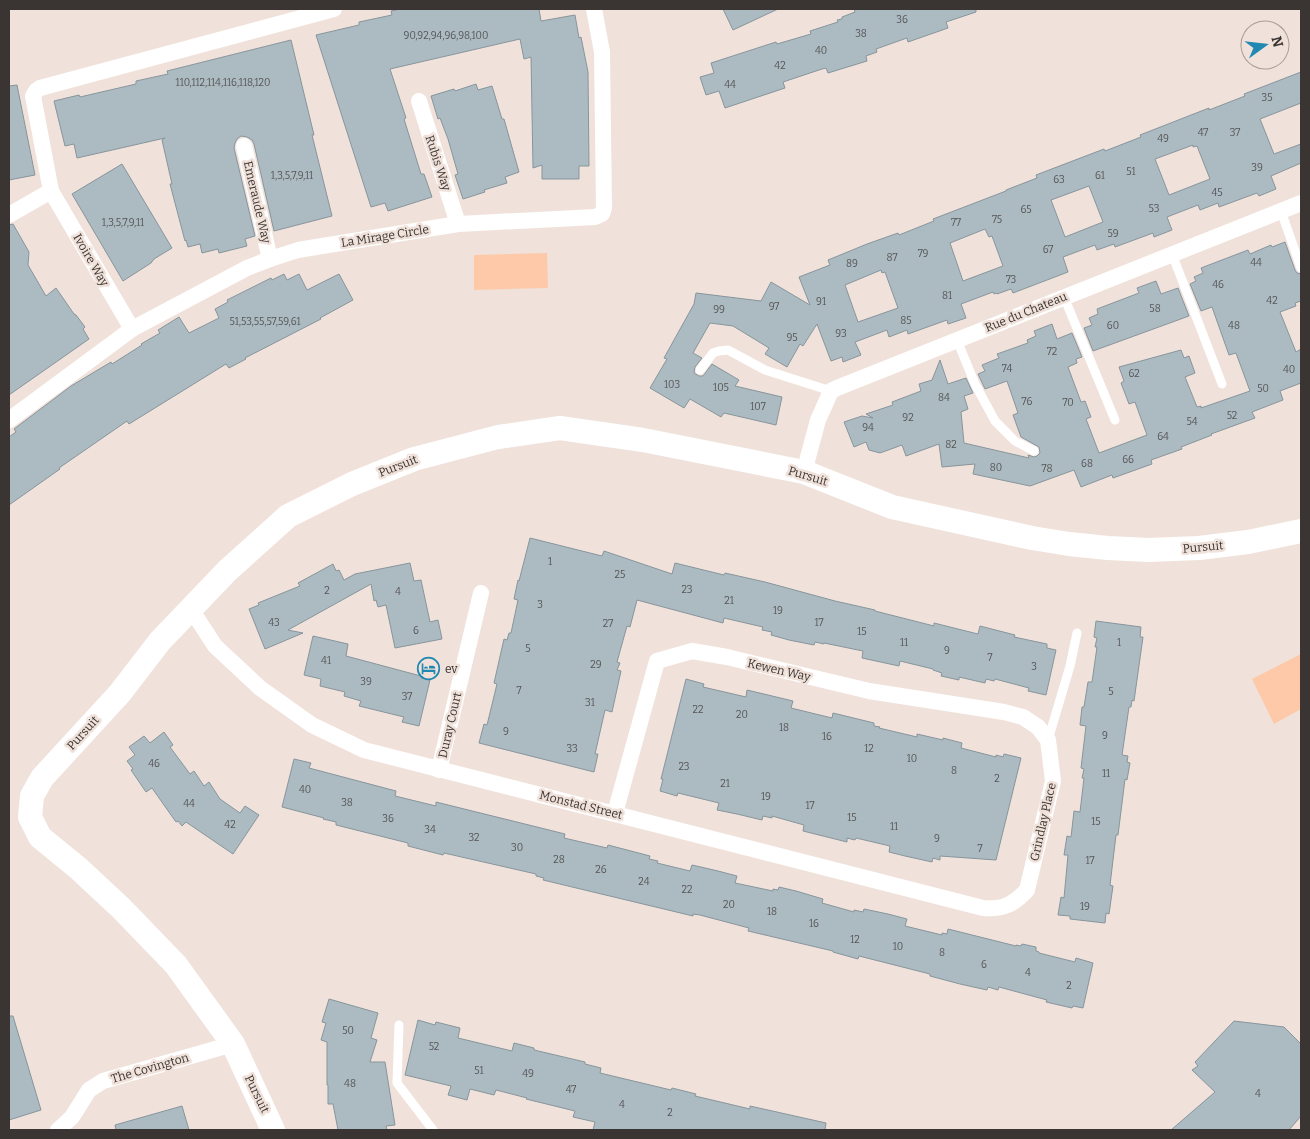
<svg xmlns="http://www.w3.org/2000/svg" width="1310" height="1139" font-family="Bitter,serif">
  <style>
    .green { fill: #fdc9a9 }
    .building { fill: #acbac2; stroke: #87959c; fill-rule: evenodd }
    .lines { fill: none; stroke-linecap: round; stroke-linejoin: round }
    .lane { stroke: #fff; stroke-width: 9 }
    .street { stroke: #fff; stroke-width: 16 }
    .secondary { stroke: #fff; stroke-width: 24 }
    .labels { text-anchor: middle; stroke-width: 5; stroke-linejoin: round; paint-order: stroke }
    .number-label { font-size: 10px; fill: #565656 }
    .street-label { font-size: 12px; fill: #3a3532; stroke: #f0e2da }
    .poi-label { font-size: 12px; fill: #3a3532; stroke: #f0e2da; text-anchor: start }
  </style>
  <rect width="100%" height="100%" fill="#f0e2da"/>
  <g class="green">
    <polygon points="547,253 548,288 474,290 474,255"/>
    <polygon points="1301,654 1301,709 1274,724 1252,679"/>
  </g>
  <g class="building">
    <polygon points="400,9 539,9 541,21 575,15 579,38 581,37 588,72 589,166 579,166 579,179 542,179 542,165 533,168 531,57 524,59 520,39 390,69 406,118 404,119 421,174 424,174 432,197 388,211 385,203 371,207 316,35 359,25 359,22 392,15 391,11"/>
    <polygon points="723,9 778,9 733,30"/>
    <polygon points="854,9 976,9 976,12 946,22 948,28 908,42 907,38 876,49 877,52 866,56 867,61 828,73 826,68 822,69 783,82 785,88 725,108 719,91 706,95 700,77 714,73 711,63 776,42 777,44 811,34 810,31 838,22 837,20 842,19 842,17 855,12"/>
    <polygon points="291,40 314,135 312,135 332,216 274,231 254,144 252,140 247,137 241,136 237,139 235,143 234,148 255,236 245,239 247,246 219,253 218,249 202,253 200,244 188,247 186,240 185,241 170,184 172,184 162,140 165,138 77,158 74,144 65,146 54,101 79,95 80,97 136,84 136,81 168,74 167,71"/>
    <path d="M1301 72V103L1260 119 1274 154 1301 144V163L1271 176 1276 189 1259 196 1257 193 1219 207 1218 203 1200 210 1198 205 1167 217 1172 230 1154 237 1153 233 1115 247 1114 244 1097 250 1095 245 1063 257 1068 272 1013 293 1011 289 997 294 996 293 994 294 993 292 961 304 966 318 948 324 947 320 908 334 907 330 889 337 887 330 855 342 861 355 843 362 842 357 831 361 817 324 803 346 800 344 787 367 765 354 769 348 733 326 710 323 693 353 702 358 695 367 694 373 699 376H703L712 364 739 380 735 386 782 397 776 425 724 413 721 417 690 399 684 408 650 388 667 359 664 358 694 304 696 293 761 301 771 282 810 305 799 277 830 265 828 260 867 244 898 233 899 235 934 221 933 219 1006 191V190L1037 178 1036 175 1104 149 1105 151 1141 137 1140 135 1209 108V110L1245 96 1244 94ZM1193 145V147L1197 146 1210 179 1169 195 1155 159ZM1089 186 1103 222 1065 237 1051 200ZM985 229 989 237 992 236 1003 266 963 281 950 243ZM881 270 882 273 885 272 898 308 858 322 845 285Z"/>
    <polygon points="476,84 478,90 492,86 502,119 504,119 519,172 505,177 507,183 484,190 485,192 463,199 455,175 458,174 448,139 440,118 438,119 431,96 454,89 455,91"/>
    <polygon points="17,85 35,175 9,180 9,86"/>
    <polygon points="122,164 172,248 154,259 151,263 123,281 72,194"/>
    <polygon points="13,224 29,252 28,265 46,296 56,288 74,314 76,315 85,327 83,329 89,339 9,395 9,225"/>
    <polygon points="1285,242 1295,270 1297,273 1301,274 1301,301 1295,303 1296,306 1280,312 1296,352 1301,349 1301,383 1280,391 1283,400 1252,412 1255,418 1211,434 1212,435 1181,447 1182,449 1151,460 1152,464 1113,478 1112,475 1081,487 1074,470 1030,486 973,474 975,464 942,467 939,444 906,456 902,445 880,453 869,450 866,442 854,447 844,422 862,416 873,418 866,414 893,405 892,402 921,391 919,384 932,380 940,360 948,384 966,378 973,393 964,396 968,409 961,412 964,443 1029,458 1028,455 1034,457 1037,456 1040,453 1039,447 1021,437 1013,415 1018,413 1007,381 985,389 978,374 985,371 982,365 999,358 997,354 1028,343 1027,340 1036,336 1034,331 1052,324 1057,339 1072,333 1082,357 1076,359 1077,363 1068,367 1081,402 1085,401 1091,417 1086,419 1099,453 1147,435 1135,402 1129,404 1121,383 1124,381 1119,367 1181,350 1184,358 1189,356 1195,373 1185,377 1197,407 1201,406 1201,408 1250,391 1236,353 1229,355 1212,307 1201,311 1190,284 1196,281 1194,277 1203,273 1201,268 1248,250 1250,254 1271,245 1272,247"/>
    <polygon points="284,274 287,280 299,274 307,290 339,274 353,300 320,318 321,319 245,358 246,359 229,368 226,364 129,424 127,421 59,468 60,469 9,505 9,437 16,432 14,429 71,386 111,362 112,364 142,345 141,344 160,333 158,330 179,317 189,333 219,318 215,309 228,302 227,300 271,278 272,280"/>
    <polygon points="1156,281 1161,294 1178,288 1189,316 1093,351 1084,328 1092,325 1089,318 1098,314 1097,309 1139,293 1137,288"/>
    <polygon points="530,538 602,556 604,551 672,574 675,563 724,575 725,573 765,582 835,601 875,610 875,611 934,626 934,623 978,634 980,626 1015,635 1014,637 1047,644 1047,648 1056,650 1046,695 1028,691 1029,688 995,679 994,681 986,679 985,683 959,677 959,680 941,676 942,673 933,670 933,669 900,661 899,666 862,658 863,651 824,643 824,644 815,642 814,645 789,640 771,635 772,632 762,630 763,627 724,618 723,623 637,600 630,627 627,626 617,662 620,663 617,670 621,671 612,712 605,710 595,754 598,754 594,772 479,743 484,724 487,725 497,684 494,683 504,639 507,640 509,633 511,633 518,600 514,599 518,580 519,581"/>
    <polygon points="410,563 414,581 421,580 430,622 438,620 442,639 395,648 386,605 378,607 376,600 374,601 371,584 288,630 303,633 265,649 249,609 259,605 258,603 300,586 298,583 333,564 336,571 339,570 344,580 355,574"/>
    <polygon points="1096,621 1141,627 1140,637 1143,637 1134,701 1132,700 1131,707 1129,707 1122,755 1128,756 1127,762 1130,763 1127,780 1125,779 1118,835 1116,835 1110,885 1113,886 1109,914 1106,913 1105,923 1070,919 1070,916 1058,915 1061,897 1064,898 1068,855 1064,855 1067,836 1071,837 1074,811 1080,812 1084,778 1082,778 1084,769 1081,768 1086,726 1080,725 1082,707 1084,707 1088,682 1092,682 1097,647 1095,647 1097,638 1094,637"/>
    <polygon points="313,636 348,644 346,656 421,676 421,678 430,680 419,726 402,722 404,717 359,706 361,701 344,696 345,692 320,686 321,679 304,675"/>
    <polygon points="686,679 704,684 703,687 746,697 747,690 793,701 791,708 832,718 833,713 874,723 874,726 880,727 879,728 917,737 917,734 943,740 943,738 962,743 961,748 996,757 996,755 1003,757 1004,754 1021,758 996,860 940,856 940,860 933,858 932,862 905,856 889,852 890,846 856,838 855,840 847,838 847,842 803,831 804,825 772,816 772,818 763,816 762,820 737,814 717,810 719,803 678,793 677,796 660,791 663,779 661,779"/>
    <polygon points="164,732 173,745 170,747 190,774 194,771 204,786 209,782 220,799 240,813 245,806 259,815 233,854 186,822 182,826 178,821 176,822 152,788 146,792 131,770 133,769 127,761 135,755 129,747 144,736 150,743"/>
    <polygon points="294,759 311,763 309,768 396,791 395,796 436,806 436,802 549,830 565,834 564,838 607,848 608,845 650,856 649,859 658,861 657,863 690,871 692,865 718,871 737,876 735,883 773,891 773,889 778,890 779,887 796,891 823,899 822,903 854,912 854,910 863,912 864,909 888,914 907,919 905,926 942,935 942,933 947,934 948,929 1016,946 1016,945 1021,946 1022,944 1036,947 1036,951 1039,952 1039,953 1075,962 1076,958 1093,963 1083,1008 1073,1006 1072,1008 1046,1002 1047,1000 999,987 998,990 988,987 987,990 960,984 930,976 930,974 859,956 858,959 833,952 833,951 748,931 749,928 700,915 693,914 693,916 543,880 544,878 536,876 536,874 444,853 443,855 408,846 408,843 336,825 336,822 323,819 324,818 282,807"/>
    <polygon points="329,999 378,1013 371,1038 377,1040 370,1062 385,1062 395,1125 386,1126 387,1130 338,1130 333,1104 328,1104 328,1085 327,1085 327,1042 321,1040 326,1023 322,1022"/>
    <polygon points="9,1016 13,1016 41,1110 9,1120"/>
    <polygon points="418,1020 435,1025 436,1022 460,1028 458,1038 512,1051 514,1043 534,1048 534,1050 585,1062 585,1064 601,1068 600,1073 671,1090 672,1088 696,1094 695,1096 750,1109 750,1106 826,1123 825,1130 593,1130 595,1122 573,1117 575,1111 526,1099 527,1098 496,1090 494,1095 470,1089 467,1100 448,1095 451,1086 405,1075"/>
    <polygon points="1234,1021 1284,1027 1301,1044 1301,1116 1289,1130 1171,1130 1215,1092 1192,1070 1198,1066 1195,1062"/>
    <polygon points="182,1106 189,1130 116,1130 115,1125"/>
  </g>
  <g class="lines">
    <g class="lane">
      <polyline points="1281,211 1301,268"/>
      <polyline points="1172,254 1222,384"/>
      <polyline points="1064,297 1115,420"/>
      <polyline points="957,340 975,384 995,421 1015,441 1034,451"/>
      <polyline points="700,370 713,353 719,351 728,350 765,370 831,391"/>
      <polyline points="1048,740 1070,666 1077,633"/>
      <polyline points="399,1025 397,1083 433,1130"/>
    </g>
    <g class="street">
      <polyline points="419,101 458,224"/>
      <polyline points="244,146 270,259"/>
      <polyline points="9,215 51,191"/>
      <polyline points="132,329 51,191 33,96 36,91 40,88 334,9"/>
      <polyline points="9,420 132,329 247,268 270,259 298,250 458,224 595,217 602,214 604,208 602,52 594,9"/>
      <polyline points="804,472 818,420 831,391 837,388 1301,203"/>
      <path d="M191 609 215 646 260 688 312 725 364 750 983 908C1003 910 1014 904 1027 890L1053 781 1048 740 1038 727 1023 717 1004 712 869 691 727 657 692 651 657 661 615 813"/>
      <polyline points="439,770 481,593"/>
      <polyline points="58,1130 72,1117 89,1090 103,1081 233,1044"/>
    </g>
    <polyline class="secondary" points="273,1130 233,1044 176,965 121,908 78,868 40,837 30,817 32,796 42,778 120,693 160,641 227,571 288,516 352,484 414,459 498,437 560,428 643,440 804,472 892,507 1032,538 1069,544 1108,548 1148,550 1199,548 1248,542 1301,531"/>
  </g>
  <defs>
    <symbol id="hotel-ring" viewBox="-11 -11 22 22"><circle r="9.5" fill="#f0e2da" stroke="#2188b1" stroke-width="1.5"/><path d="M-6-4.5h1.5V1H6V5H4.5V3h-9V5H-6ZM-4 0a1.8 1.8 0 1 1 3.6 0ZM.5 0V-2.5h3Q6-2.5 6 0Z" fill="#2188b1"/></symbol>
  </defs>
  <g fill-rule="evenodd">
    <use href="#hotel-ring" x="416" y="656" width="25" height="25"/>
  </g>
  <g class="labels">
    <g class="number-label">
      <text x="902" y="23">36</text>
      <text x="861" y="37">38</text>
      <text x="446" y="39">90,92,94,96,98,100</text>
      <text x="821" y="54">40</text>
      <text x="780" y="69">42</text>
      <text x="223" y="86">110,112,114,116,118,120</text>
      <text x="730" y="88">44</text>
      <text x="1267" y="101">35</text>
      <text x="1203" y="136">47</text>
      <text x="1235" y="136">37</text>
      <text x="1163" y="142">49</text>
      <text x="1257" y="171">39</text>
      <text x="1131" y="175">51</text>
      <text x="292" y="179">1,3,5,7,9,11</text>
      <text x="1100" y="179">61</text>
      <text x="1059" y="183">63</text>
      <text x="1217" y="196">45</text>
      <text x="1154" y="212">53</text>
      <text x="1026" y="213">65</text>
      <text x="997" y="223">75</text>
      <text x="123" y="226">1,3,5,7,9,11</text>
      <text x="956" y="226">77</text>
      <text x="1113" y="237">59</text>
      <text x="1048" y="253">67</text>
      <text x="923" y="257">79</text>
      <text x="892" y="261">87</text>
      <text x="1256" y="266">44</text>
      <text x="852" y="267">89</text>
      <text x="1011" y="283">73</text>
      <text x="1218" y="288">46</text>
      <text x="947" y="299">81</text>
      <text x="1272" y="304">42</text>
      <text x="821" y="305">91</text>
      <text x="774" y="310">97</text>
      <text x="1155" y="312">58</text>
      <text x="719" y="313">99</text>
      <text x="906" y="324">85</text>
      <text x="265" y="325">51,53,55,57,59,61</text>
      <text x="1113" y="329">60</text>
      <text x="1234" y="329">48</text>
      <text x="841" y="337">93</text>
      <text x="792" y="341">95</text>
      <text x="1052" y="355">72</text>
      <text x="1007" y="372">74</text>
      <text x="1289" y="373">40</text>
      <text x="1134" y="377">62</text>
      <text x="672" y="388">103</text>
      <text x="721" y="391">105</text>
      <text x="1263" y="392">50</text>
      <text x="944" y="401">84</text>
      <text x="1027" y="405">76</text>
      <text x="1068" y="406">70</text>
      <text x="758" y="410">107</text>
      <text x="1232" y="419">52</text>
      <text x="908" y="421">92</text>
      <text x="1192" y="425">54</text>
      <text x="868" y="431">94</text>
      <text x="1163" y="440">64</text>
      <text x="951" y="448">82</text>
      <text x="1128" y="463">66</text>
      <text x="1087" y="467">68</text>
      <text x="996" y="471">80</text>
      <text x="1047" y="472">78</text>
      <text x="550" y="565">1</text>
      <text x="620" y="578">25</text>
      <text x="687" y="593">23</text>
      <text x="327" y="594">2</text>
      <text x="398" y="595">4</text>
      <text x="729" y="604">21</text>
      <text x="540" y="608">3</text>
      <text x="778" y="614">19</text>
      <text x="274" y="626">43</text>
      <text x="819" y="626">17</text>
      <text x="608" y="627">27</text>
      <text x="416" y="634">6</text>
      <text x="862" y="635">15</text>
      <text x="904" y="646">11</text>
      <text x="1119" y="646">1</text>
      <text x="528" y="652">5</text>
      <text x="947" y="654">9</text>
      <text x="990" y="661">7</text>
      <text x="326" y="664">41</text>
      <text x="596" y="668">29</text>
      <text x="1034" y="670">3</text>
      <text x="366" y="685">39</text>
      <text x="519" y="694">7</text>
      <text x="1111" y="695">5</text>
      <text x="407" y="700">37</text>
      <text x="590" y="706">31</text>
      <text x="698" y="713">22</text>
      <text x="742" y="718">20</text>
      <text x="784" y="731">18</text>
      <text x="506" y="735">9</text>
      <text x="1105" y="739">9</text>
      <text x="827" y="740">16</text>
      <text x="572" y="752">33</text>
      <text x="869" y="752">12</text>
      <text x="912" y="762">10</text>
      <text x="154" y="767">46</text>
      <text x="684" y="770">23</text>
      <text x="954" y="774">8</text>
      <text x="1106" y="777">11</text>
      <text x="997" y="782">2</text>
      <text x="725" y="787">21</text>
      <text x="305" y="793">40</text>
      <text x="766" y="800">19</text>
      <text x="347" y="806">38</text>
      <text x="189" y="807">44</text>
      <text x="810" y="809">17</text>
      <text x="852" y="821">15</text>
      <text x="388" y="822">36</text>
      <text x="1096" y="825">15</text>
      <text x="230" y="828">42</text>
      <text x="894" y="830">11</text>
      <text x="430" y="833">34</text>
      <text x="474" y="841">32</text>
      <text x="937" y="842">9</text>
      <text x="517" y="851">30</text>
      <text x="980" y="852">7</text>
      <text x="559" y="863">28</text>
      <text x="1090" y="864">17</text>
      <text x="601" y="873">26</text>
      <text x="644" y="885">24</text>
      <text x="687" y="893">22</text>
      <text x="729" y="908">20</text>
      <text x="1085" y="910">19</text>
      <text x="772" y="915">18</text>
      <text x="814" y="927">16</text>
      <text x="855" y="943">12</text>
      <text x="898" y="950">10</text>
      <text x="942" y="956">8</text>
      <text x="984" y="968">6</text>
      <text x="1028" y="976">4</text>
      <text x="1069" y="989">2</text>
      <text x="348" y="1034">50</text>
      <text x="434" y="1050">52</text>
      <text x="479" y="1074">51</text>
      <text x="528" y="1077">49</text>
      <text x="350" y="1087">48</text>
      <text x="571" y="1093">47</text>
      <text x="1258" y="1097">4</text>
      <text x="622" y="1108">4</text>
      <text x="670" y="1116">2</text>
    </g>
    <g class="street-label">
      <text transform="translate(438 163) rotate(72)" y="4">Rubis Way</text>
      <text transform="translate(257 202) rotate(77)" y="4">Emeraude Way</text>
      <text transform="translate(385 236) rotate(-9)" y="4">La Mirage Circle</text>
      <text transform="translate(91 260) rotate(60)" y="4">Ivoire Way</text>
      <text transform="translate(1026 312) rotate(-22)" y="4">Rue du Chateau</text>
      <text transform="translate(398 466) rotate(-21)" y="4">Pursuit</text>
      <text transform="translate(808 476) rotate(17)" y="4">Pursuit</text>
      <text transform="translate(1203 547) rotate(-5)" y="4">Pursuit</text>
      <text transform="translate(779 670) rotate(13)" y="4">Kewen Way</text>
      <text transform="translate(450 725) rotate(-77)" y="4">Duray Court</text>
      <text transform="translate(83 733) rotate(-48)" y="4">Pursuit</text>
      <text transform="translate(581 805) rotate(14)" y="4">Monstad Street</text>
      <text transform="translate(1043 822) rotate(-77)" y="4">Grindlay Place</text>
      <text transform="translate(150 1068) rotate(-16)" y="4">The Covington</text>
      <text transform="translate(257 1094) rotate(64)" y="4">Pursuit</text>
    </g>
    <g class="poi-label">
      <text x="445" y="673">ev</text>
    </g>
  </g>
  <rect width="1310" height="1139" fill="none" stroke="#3a3532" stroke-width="20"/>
  <g transform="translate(1265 45) rotate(75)"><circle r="24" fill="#f0e2da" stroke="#a79d97"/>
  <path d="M0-4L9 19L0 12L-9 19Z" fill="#2188b1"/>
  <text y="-8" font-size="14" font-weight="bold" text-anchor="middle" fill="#3a3532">N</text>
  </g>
</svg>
